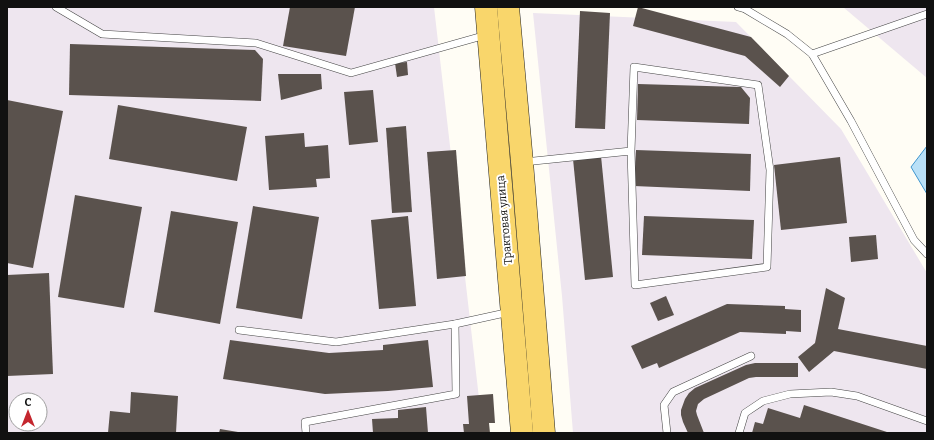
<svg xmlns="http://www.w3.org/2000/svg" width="934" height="440" font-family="Bitter,serif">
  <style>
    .industrial { fill: #eee6ef; fill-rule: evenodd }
    .water { fill: #b9e0f7; stroke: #3f96cf }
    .building { fill: #5a524d }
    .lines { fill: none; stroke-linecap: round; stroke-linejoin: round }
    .lane-casing { stroke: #444; stroke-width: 8 }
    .primary-casing { stroke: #222; stroke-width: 23 }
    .lane { stroke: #fff; stroke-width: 7 }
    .primary { stroke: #f9d66b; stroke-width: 22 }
    .labels { text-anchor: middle; stroke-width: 4; stroke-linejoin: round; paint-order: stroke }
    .street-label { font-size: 11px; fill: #111; stroke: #fff }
  </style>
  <rect width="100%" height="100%" fill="#fffdf5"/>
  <g class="industrial">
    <path d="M7 7H434L483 433H7ZM16 400H40V424H16Z"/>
    <polygon points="843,7 927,7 927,78"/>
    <polygon points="533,13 736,22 841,129 927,273 927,433 573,433 562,296"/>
  </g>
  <polygon class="water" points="927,146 927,194 911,167"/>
  <g class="building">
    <polygon points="290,7 355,7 346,56 283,46"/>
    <polygon points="638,7 751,37 789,76 780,87 745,56 633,26"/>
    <polygon points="580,11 610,13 605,129 575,128"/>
    <polygon points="70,44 255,50 263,59 261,101 69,95"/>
    <polygon points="407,62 408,75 397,77 395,63"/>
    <polygon points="278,74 321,74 322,89 281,100"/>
    <polygon points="638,84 741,87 750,98 749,124 637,120"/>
    <polygon points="373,90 378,142 349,145 344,92"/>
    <polygon points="7,100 63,111 33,268 7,263"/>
    <polygon points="118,105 247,127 237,181 109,159"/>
    <polygon points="406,126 412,212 392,213 386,128"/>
    <polygon points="304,133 305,147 328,145 330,178 316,179 317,187 269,190 265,136"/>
    <polygon points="456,150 466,276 437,279 427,152"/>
    <polygon points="636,150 751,154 750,191 634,186"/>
    <polygon points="601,156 613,277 585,280 573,159"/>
    <polygon points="840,157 847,223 781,230 774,165"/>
    <polygon points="75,195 142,207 124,308 58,297"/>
    <polygon points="253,206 319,217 302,319 236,308"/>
    <polygon points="171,211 238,222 220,324 154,312"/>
    <polygon points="408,216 416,306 379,309 371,220"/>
    <polygon points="644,216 754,220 752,259 642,255"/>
    <polygon points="876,235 878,259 851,262 849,237"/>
    <polygon points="49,273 53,374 7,376 7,275"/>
    <polygon points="826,288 845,298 838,329 927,346 927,369 834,351 809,372 798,357 815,343"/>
    <polygon points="666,296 674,315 658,321 650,303"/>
    <polygon points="727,304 785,306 785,309 801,310 801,332 786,331 786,334 740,332 659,368 657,363 642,369 631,346"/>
    <polygon points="230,340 329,353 383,350 383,345 428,340 433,387 388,391 325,394 223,379"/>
    <polygon points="755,363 798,363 798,377 756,377 749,378 704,399 698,404 696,411 697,415 704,433 688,433 683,422 681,415 681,410 685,399 689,393 695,388 746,365"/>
    <polygon points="131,392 178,396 176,433 108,433 110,411 130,413"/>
    <polygon points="493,394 495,423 489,423 490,433 464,433 463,424 469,424 467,396"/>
    <polygon points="804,405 890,433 752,433 755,422 763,424 768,408 800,418"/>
    <polygon points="426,407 428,433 373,433 372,419 398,418 398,410"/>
    <polygon points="220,429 238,432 238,433 219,433"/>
  </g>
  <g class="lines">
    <defs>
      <g id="lane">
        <polyline points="56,7 102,34 256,43 351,73 486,35"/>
        <polyline points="738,7 745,9 787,34 812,54 851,121 914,240 927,254"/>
        <polyline points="812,54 927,14"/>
        <polyline points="524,162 631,151 634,67 758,85 770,170 767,267 635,285 631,151"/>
        <polyline points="239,330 336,342 455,324 510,312"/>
        <polyline points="306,433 305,422 456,394 455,324"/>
        <polyline points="667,433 664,405 673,392 751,356"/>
        <polyline points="739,433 745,413 763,401 790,394 831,392 857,396 927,421"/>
      </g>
      <g id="primary">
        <polyline points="486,7 522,433"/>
        <polyline points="508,7 522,162 544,433"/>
      </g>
    </defs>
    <use href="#lane" class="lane-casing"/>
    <use href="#primary" class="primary-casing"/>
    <use href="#lane" class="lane"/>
    <use href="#primary" class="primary"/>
  </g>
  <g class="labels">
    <g class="street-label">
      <text transform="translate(504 220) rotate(-95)" y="4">Трактовая улица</text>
    </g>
  </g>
  <rect width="934" height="440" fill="none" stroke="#111111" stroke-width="16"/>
  <g transform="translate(28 412)"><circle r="19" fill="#ffffff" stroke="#a0a0a0"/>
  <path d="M0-3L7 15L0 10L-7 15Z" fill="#c4262e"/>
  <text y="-6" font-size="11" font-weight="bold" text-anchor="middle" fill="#111111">С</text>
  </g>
</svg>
